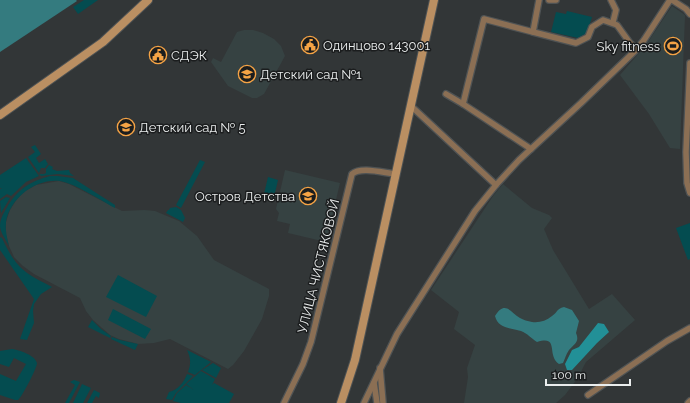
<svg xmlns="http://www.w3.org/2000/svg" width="690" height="403" font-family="Raleway,sans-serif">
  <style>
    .built { fill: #364242 }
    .green { fill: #044c50 }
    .forest { fill: #347b7f }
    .water { fill: #229097 }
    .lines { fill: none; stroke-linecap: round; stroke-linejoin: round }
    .street-casing { stroke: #4f5354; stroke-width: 8 }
    .secondary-casing { stroke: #4f5354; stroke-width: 10 }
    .street { stroke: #8b6f54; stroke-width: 5.5 }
    .secondary { stroke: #ba8f62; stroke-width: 8 }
    .labels { text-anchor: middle; stroke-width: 3; stroke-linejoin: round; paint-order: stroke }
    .poi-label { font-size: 13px; fill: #eaeded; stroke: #1b1d1e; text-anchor: start }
    .street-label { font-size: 13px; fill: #eaeded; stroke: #1b1d1e }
  </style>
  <rect width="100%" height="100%" fill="#323637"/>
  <g class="built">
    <polygon points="672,6 685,15 680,149 670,148 649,114 620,75 646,45"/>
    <polygon points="244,30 253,30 263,33 274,39 281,46 285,56 264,94 257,98 252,98 228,86 211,62 213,58 221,62 237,32"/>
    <polygon points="285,170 340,183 326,242 288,233 290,224 277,221 279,213 276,209"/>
    <polygon points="59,181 69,184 122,211 144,210 155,211 179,221 197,236 214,260 269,289 269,296 262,319 244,351 233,365 228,369 170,339 154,343 138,344 119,339 110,335 93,320 86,311 80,298 34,274 23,266 14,257 9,246 6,235 6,222 10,210 17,199 25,191 36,185"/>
    <polygon points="503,184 532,208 549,215 552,218 544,229 553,250 589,309 612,294 635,320 586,362 577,379 565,395 556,403 464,403 468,377 467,368 475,345 454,329 459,312 431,290 493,196"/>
  </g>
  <g class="green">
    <polygon points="84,0 98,0 78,14 73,7"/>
    <polygon points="567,11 592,17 587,33 578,38 551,32 556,12 566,14"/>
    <polygon points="35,145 41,154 36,158 39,163 45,159 48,164 45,168 41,168 39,173 28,157 35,152 31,147"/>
    <polygon points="26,158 39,176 26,182 11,196 7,194 0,199 0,189 2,189 0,188 0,175"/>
    <polygon points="200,160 205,162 181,208 176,205"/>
    <polygon points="49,165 53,167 52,169 57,171 69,170 70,173 74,176 58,174 41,176 39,174 44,174 46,173 46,169"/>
    <path d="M50 176H58L73 178 115 205V208C100 200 76 184 60 181 36 178 10 198 6 222 5 230 7 238 9 246 6 240 0 232 0 226 0 220 2 216 5 211 14 192 29 181 50 176Z"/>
    <polygon points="268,177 278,180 274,197 264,194"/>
    <polygon points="6,197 10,198 1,213 0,201"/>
    <polygon points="176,207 181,210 185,218 183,222 166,213 168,210 169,210 170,208"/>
    <polygon points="690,223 690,259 688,260 676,228"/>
    <path d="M0 237 2 238C16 268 23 272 52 287L41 294 34 304 33 311 34 323 27 340 20 339 34 299 0 250Z"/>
    <polygon points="118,275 157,296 146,317 106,297"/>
    <polygon points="113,309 151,329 145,339 108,320"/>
    <polygon points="92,320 101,329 111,336 110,338 88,327"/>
    <polygon points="112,337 120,340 138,344 135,350 111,339"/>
    <path d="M12 349C19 350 35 355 37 363 37 368 22 397 18 400 17 400 16 400 15 400L0 395V374L16 381 26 364 14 358 9 367 0 364V351Z"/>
    <path d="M187 350 211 362 195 375 188 372C191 365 191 358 187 350Z"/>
    <polygon points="213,363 221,368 216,378 202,370"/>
    <polygon points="201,371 215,379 212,385 214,383 234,394 229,403 181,403 173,401 177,393 186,385 194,390 186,384"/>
    <path d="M187 374 193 376 176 393 172 400 166 399 169 392C178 390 184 382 187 374Z"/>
    <polygon points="74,380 80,382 69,403 65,403 75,385 70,382"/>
    <polygon points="82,384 91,388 83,403 73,403"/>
    <polygon points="94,390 100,393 99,398 96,396 92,403 87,403"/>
  </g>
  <g class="forest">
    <polygon points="0,0 76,0 77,1 0,52"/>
    <path d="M564 307 572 310 579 321 576 333C580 342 574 344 569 350 566 354 565 359 563 363L559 364C546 355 560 335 537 342 532 339 527 333 521 331 512 328 498 329 495 316 505 300 510 312 520 318 523 320 528 321 532 322 539 323 546 321 552 316 558 312 556 309 564 307Z"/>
  </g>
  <polygon class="water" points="598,323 604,324 609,332 597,343 572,370 567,370 565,364 572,350 579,347"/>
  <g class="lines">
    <defs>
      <g id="street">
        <polyline points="539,0 533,32 576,43 588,37 592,27 603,20 617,25 630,43 637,49"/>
        <polyline points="549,0 556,0"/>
        <polyline points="611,0 616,10 613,22"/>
        <polyline points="672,0 686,9 690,14"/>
        <polyline points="690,63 686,152 687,183 690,193"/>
        <polyline points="446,94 463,104"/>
        <polyline points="411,106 496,185"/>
        <polyline points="531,149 463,104 484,19 533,32"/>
        <polyline points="380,368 383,403"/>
        <polyline points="374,383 377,403"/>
        <polyline points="588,395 667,341 690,328"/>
        <path d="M284 403 303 364 311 342 352 174C361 166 384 173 396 174"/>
        <polyline points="364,403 397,334 475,211 496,185 519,160 581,103 637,49 644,40 670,0"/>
        <polyline points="688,403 690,401"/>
      </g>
      <g id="secondary">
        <polyline points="0,115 103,42 148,0"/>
        <polyline points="341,403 355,360 434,0"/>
      </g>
    </defs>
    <use href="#street" class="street-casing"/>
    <use href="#secondary" class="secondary-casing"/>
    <use href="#street" class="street"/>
    <use href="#secondary" class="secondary"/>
  </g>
  <defs>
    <symbol id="civic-ring" viewBox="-11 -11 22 22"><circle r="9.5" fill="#1b1d1e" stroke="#f5a345" stroke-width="1.5"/><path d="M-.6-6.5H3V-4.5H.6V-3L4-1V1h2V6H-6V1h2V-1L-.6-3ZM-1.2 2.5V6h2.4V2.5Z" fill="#f5a345"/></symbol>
    <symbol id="stadium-ring" viewBox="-11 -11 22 22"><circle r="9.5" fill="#1b1d1e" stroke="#f5a345" stroke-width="1.5"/><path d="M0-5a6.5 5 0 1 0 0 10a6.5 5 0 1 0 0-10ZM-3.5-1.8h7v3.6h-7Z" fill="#f5a345"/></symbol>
    <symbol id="school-ring" viewBox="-11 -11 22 22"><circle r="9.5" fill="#1b1d1e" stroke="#f5a345" stroke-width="1.5"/><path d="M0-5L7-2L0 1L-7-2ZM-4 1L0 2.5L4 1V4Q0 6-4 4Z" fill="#f5a345"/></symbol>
  </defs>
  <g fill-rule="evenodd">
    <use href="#civic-ring" x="300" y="35" width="20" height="20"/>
    <use href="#stadium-ring" x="663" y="36" width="20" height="20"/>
    <use href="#civic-ring" x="148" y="45" width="20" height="20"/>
    <use href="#school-ring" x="237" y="64" width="20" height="20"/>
    <use href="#school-ring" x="116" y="117" width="20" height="20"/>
    <use href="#school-ring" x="298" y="186" width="20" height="20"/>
  </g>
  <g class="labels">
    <g class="poi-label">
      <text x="323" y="50">Одинцово 143001</text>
      <text x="660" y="51" text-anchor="end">Sky fitness</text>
      <text x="171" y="60">СДЭК</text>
      <text x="260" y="79">Детский сад №1</text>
      <text x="139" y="132">Детский сад № 5</text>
      <text x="295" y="201" text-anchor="end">Остров Детства</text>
    </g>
    <g class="street-label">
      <text transform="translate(318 266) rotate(-76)" y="5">УЛИЦА ЧИСТЯКОВОЙ</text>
    </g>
  </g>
  <path d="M546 379v6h84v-6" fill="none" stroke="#eaeded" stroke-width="2"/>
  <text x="552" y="379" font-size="12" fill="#eaeded" stroke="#1b1d1e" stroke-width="3" paint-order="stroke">100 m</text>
</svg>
